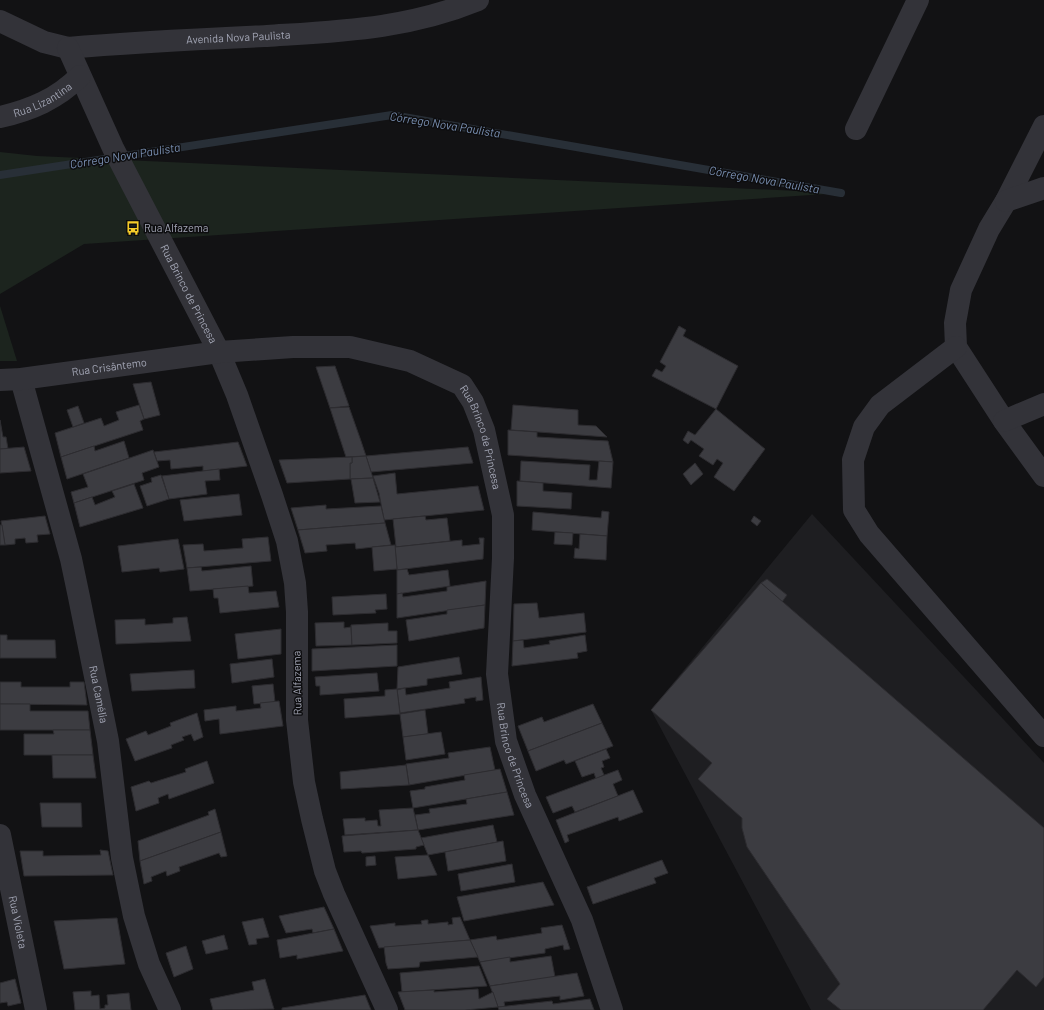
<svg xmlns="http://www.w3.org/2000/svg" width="1044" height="1010" font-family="Barlow,sans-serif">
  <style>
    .built { fill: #1e1e21 }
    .green { fill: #1c241e }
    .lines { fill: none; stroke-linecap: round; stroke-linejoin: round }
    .stream { stroke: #282f37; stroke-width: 8 }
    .building { fill: #3c3c41; stroke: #2d2c30 }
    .street { stroke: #333339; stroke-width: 22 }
    .labels { text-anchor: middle; stroke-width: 3; stroke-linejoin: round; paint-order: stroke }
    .street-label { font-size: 11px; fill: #a3a6b5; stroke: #0d0d0f }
    .poi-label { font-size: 11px; fill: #a3a6b5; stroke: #0d0d0f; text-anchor: start }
    .water-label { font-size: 12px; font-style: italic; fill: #798fb1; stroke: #0d0d0f }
  </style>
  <rect width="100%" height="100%" fill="#121214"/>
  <polygon class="built" points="812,514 1044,763 1044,1010 811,1010 651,710"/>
  <g class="green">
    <polygon points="0,152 37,156 841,193 84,244 0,294"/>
    <polygon points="0,306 17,361 0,361"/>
  </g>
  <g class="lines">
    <polyline class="stream" points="0,175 392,115 841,193"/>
  </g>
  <g class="building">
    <polygon points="679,326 686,330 683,336 738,366 716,409 652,376 656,369 662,372 666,366 660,362"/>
    <polygon points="335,366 349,406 330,408 316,367"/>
    <polygon points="151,382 160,415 144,419 133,384"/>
    <polygon points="139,405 144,419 140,421 143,430 61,457 55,433 101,418 104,426 119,420 116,412"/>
    <polygon points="513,405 578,410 578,425 596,426 607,437 511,430"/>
    <polygon points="78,406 84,423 73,427 67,410"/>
    <polygon points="349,407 361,441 366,456 346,457 330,408"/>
    <polygon points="716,409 765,449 734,491 714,477 723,463 717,459 713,465 699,456 704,449 691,440 688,444 683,440 688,431 695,435"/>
    <polygon points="0,420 3,437 6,437 8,449 0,449"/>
    <polygon points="508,430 537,432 537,437 608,441 613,462 508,455"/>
    <polygon points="124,441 129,458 67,479 61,457 94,446 95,451"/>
    <polygon points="238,442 247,466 203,471 203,466 171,469 170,460 157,461 154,452"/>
    <polygon points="24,447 31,471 0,473 0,449"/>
    <polygon points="468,447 473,463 371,472 366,456"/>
    <polygon points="153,450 159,467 142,473 144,480 74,503 71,492 88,487 83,474"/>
    <polygon points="366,456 373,478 350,479 350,463 352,463 352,457"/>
    <polygon points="352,457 352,463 350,463 350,479 287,483 279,460"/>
    <polygon points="521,461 590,465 589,480 597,480 599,461 613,462 611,488 520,481"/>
    <polygon points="695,463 703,474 691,485 683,474"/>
    <polygon points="219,469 220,480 205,481 207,494 169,499 162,476"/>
    <polygon points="395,473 397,494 478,486 484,510 384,520 379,493 373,476"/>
    <polygon points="161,475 169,499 147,506 140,486 152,482 151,478"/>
    <polygon points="373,478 380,502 355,503 351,479"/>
    <polygon points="517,481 543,483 543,491 572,493 571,509 517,506"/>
    <polygon points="134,484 143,508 80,527 74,503 92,497 95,505 115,497 112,491"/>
    <polygon points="239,494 242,515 184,521 180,500"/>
    <polygon points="326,505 326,509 381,506 385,523 298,530 291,508"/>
    <polygon points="602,511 609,512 607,536 532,530 533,512 601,518"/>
    <polygon points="45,516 50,534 37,535 38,542 26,543 25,538 15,539 15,544 5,545 1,521"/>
    <polygon points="425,516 426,520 447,518 450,541 396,547 393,519"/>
    <polygon points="754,516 761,521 757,526 751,521"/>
    <polygon points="385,523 391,545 356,549 355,543 326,545 327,551 305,553 298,530"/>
    <polygon points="0,525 2,525 5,545 0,545"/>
    <polygon points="555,532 573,533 572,545 554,544"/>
    <polygon points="580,534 607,536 606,560 574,558 575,548 579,549"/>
    <polygon points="268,537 271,561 187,568 183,545 203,544 204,551 243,548 242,539"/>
    <polygon points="479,538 484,538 483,559 397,570 395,547 462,540 462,546 480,544"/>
    <polygon points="178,539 184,569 160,572 159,568 122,572 118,546"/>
    <polygon points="395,545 397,569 374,571 372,547"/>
    <polygon points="251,566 253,586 190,591 187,568 201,567 202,571"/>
    <polygon points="407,569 409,575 448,570 450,586 397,594 397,570"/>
    <polygon points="767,579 787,595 782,602 761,583"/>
    <polygon points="486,581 485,605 397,618 397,594 402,593 403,597 447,591 447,587"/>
    <polygon points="761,583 1044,828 1044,977 1036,987 1017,970 983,1010 841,1010 827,999 840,984 747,847 742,828 742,818 698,779 712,763 651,710"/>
    <polygon points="248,586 249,593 276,591 279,607 220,613 218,598 214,598 213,589"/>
    <polygon points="386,594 387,609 375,610 376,613 333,615 332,597"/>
    <polygon points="537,603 539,618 584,613 586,632 513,641 514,604"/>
    <polygon points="485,605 484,628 409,641 406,620 447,614 447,610"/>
    <polygon points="187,617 191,641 116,644 115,620 145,619 145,625 173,623 173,618"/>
    <polygon points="344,622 344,628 351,627 352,645 316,646 315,623"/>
    <polygon points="388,623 388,631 397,631 397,643 352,645 351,625"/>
    <polygon points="281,629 281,654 238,659 235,634"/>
    <polygon points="0,635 7,635 7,640 55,640 56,658 0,658"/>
    <polygon points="585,635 587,651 577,653 578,658 512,666 513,641 523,640 524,648 550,644 549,641"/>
    <polygon points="397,645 397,666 312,671 312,649"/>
    <polygon points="459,657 462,674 427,679 427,685 397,689 398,667"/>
    <polygon points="272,659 274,677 232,683 230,664"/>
    <polygon points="194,670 195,688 132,691 130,674"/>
    <polygon points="377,673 379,691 320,695 320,686 316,686 315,677"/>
    <polygon points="481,677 483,700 476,701 476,697 464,699 465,703 400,713 397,690 405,688 406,695 450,688 449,682"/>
    <polygon points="0,682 21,682 21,687 70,687 70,682 84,682 87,705 0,704"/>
    <polygon points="273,684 275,702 254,704 252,686"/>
    <polygon points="385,690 397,689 400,714 345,718 344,699 385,696"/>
    <polygon points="279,701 283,726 220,734 219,719 205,721 204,710 236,706 236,711 261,708 260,703"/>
    <polygon points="0,704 30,704 30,711 88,711 90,730 0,730"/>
    <polygon points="593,704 602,723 528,751 518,726 542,717 544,722"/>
    <polygon points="425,710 428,734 403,737 400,714"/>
    <polygon points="197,713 203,737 194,741 191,734 182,737 184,740 171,745 172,748 135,761 126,739 146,731 148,735 171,726 170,723"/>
    <polygon points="602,723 613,746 566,764 564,760 536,771 528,751"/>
    <polygon points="53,730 90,730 93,755 24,755 24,734 54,734"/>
    <polygon points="441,732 445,754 406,760 403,737"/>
    <polygon points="490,747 495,770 409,785 406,764 449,758 448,753"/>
    <polygon points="606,749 610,758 602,761 604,767 601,768 604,775 596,779 594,773 582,777 575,761"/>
    <polygon points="52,755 93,755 96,778 53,778"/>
    <polygon points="207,761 214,783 169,799 168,794 158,798 159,803 136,811 131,787 149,781 151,783 186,772 185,769"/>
    <polygon points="406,765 409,785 341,789 340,772"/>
    <polygon points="500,769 507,792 413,808 410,791 425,789 425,787 465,780 464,775"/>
    <polygon points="618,770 622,780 613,784 618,796 575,812 572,806 553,813 546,797"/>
    <polygon points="633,790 643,812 619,821 618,817 567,835 569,841 565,843 556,820"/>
    <polygon points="507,792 514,815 418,830 415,815 430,813 429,809 467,804 466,799"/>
    <polygon points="40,803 81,803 82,827 42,827"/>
    <polygon points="413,808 418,830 345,835 343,819 365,818 365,821 377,820 378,826 381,826 379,810"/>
    <polygon points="215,809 221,832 140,861 138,841 209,815 208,812"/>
    <polygon points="493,825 497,842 482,845 428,855 421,838"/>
    <polygon points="418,830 424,845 416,847 416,849 362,853 361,851 344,852 342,836"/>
    <polygon points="221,832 227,856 221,857 219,853 179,867 180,871 167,876 166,871 151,877 152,881 144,884 140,861"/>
    <polygon points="503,841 506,861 448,871 445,852"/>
    <polygon points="100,850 108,851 113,875 24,876 20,851 43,851 43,856 101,855"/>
    <polygon points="428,855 437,875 398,879 395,857"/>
    <polygon points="375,856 376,865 366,866 366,857"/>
    <polygon points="662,860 668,873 654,878 656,883 593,904 587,887"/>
    <polygon points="512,864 515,882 461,891 458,874"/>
    <polygon points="543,882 554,905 464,921 457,897"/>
    <polygon points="324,907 334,929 313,933 312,929 286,933 279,916"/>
    <polygon points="460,917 470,940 379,948 370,926 395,923 395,926 422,924 421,921 425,920 428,920 428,924 448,922 448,925 453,924 452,918"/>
    <polygon points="117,918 125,964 64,969 54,921"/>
    <polygon points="263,918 269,937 256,939 257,944 249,945 242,922"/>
    <polygon points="562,925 570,949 564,950 563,945 545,949 545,953 480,962 470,940 496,936 497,940 542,933 541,928"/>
    <polygon points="334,929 343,951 297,959 297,955 280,958 277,940"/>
    <polygon points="224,935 228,949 206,954 202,941"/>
    <polygon points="470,940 478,957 420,962 419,967 388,969 386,963 384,947"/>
    <polygon points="186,946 193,969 174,977 166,953"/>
    <polygon points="551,956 555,977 490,986 480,962 510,957 510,962"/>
    <polygon points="479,966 487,986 402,992 400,973"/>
    <polygon points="577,973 584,996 560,1000 560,996 504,1002 505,1007 498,1007 490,986"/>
    <polygon points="15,979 21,1003 8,1006 7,1002 0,1003 0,983"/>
    <polygon points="265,979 274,1009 213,1010 210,999 254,990 252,982"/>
    <polygon points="478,989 479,999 493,992 498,1007 465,1010 405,1010 398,992 434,990 434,992"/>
    <polygon points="91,991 91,996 99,995 100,1009 105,1008 105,1005 108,1005 107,995 129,993 131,1010 75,1010 73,992"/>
    <polygon points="365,995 371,1010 282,1010 282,1008"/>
    <polygon points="590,999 594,1010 499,1010 498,1007 552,1001 553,1004"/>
  </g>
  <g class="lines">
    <g class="street">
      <path id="s1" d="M0 21 44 42 68 48C134 42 201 39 267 36 342 31 407 29 478 0"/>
      <path id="s2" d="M68 48 113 148 219 352 237 395 272 495 287 541 295 583 297 612V720L304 782 312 819 325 871 334 894 387 1010"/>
      <path id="s3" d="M0 117C31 110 57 99 80 76"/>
      <polyline points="1044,126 1006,201 989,229 961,290 955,323 956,347 1004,421 1044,476"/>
      <polyline points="856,129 918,0"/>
      <polyline points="1006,201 1044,188"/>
      <polyline points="956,347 880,405 864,427 853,460 854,510 869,534 1044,736"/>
      <path id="s4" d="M21 379 71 559 79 597 108 741 122 858 134 916 149 964 170 1010"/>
      <path id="s5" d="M0 380 21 379 219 352 293 347H350L410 361 462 385 473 402 484 430 503 515V558L497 674 506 741 525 795 582 920 612 1010"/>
      <polyline points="1004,421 1044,404"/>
      <path id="s6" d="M0 835 36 1010"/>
    </g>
  </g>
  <defs>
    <symbol id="bus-bare" viewBox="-9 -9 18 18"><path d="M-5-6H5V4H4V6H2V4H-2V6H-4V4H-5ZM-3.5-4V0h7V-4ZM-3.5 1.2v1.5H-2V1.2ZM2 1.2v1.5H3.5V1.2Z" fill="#f5cc29" stroke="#0d0d0f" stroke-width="2.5" paint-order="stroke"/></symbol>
  </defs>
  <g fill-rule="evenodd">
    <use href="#bus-bare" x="123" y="218" width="20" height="20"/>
  </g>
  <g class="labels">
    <g class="street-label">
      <text dy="4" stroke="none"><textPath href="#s1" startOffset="244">Avenida Nova Paulista</textPath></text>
      <text dy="4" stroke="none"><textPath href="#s3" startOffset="46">Rua Lizantina</textPath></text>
      <text dy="4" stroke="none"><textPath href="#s2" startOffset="274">Rua Brinco de Princesa</textPath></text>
      <text dy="4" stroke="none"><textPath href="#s5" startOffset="110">Rua Crisântemo</textPath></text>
      <text dy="4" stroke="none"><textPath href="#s5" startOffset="527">Rua Brinco de Princesa</textPath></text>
      <text transform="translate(297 683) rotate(-91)" y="4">Rua Alfazema</text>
      <text dy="4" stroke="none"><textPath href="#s4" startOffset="325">Rua Camélia</textPath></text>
      <text dy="4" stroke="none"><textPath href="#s5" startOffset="851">Rua Brinco de Princesa</textPath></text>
      <text dy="4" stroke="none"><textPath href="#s6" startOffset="89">Rua Violeta</textPath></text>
    </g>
    <g class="poi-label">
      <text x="144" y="232">Rua Alfazema</text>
    </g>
    <g class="water-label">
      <text transform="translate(445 125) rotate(9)" y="4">Córrego Nova Paulista</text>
      <text transform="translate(125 156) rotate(-9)" y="4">Córrego Nova Paulista</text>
      <text transform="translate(764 180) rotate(10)" y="4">Córrego Nova Paulista</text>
    </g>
  </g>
</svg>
